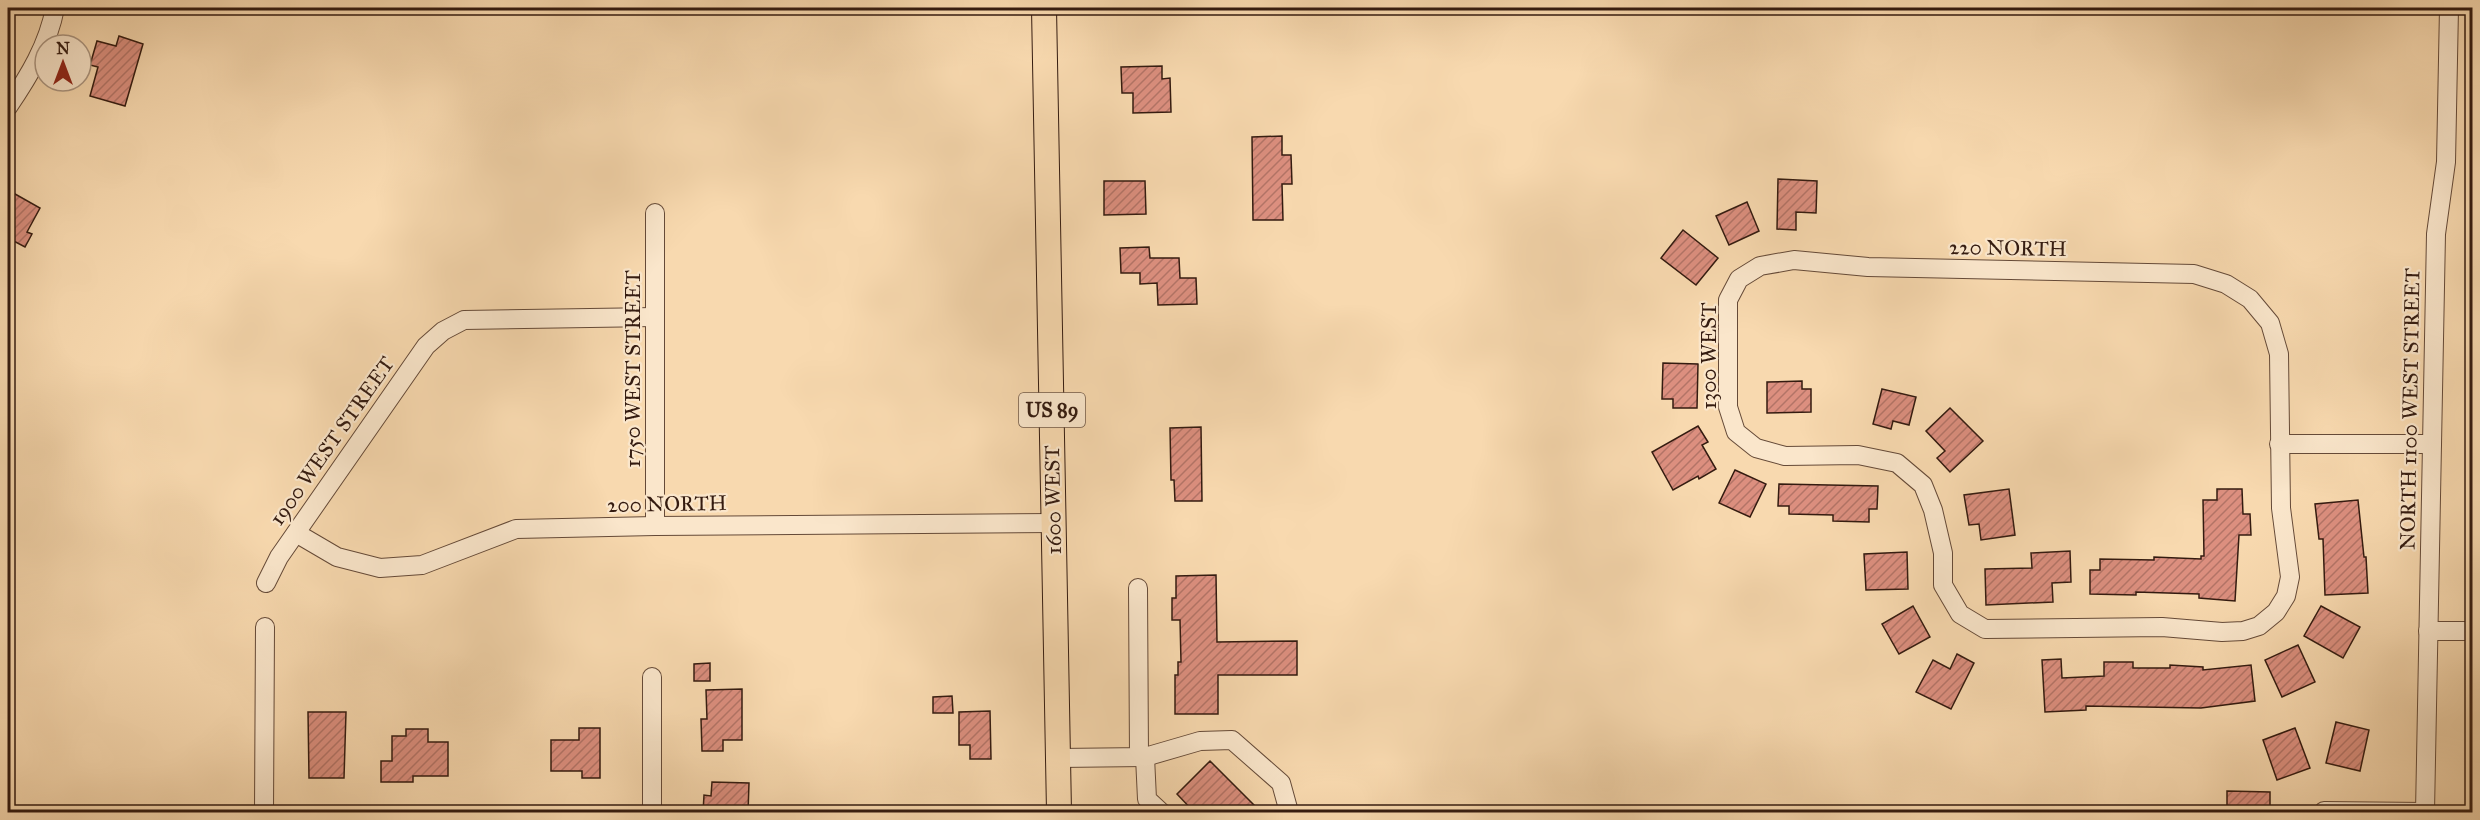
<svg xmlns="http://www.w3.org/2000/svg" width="2480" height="820" font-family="'IM FELL Great Primer',serif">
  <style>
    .building { fill: url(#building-hatch); stroke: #341b10; stroke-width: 1.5 }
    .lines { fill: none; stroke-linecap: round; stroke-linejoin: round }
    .minor-casing { stroke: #654a38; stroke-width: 20 }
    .major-casing { stroke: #341b10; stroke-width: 26 }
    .minor { stroke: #fae6cb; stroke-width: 18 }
    .major { stroke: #f8d9af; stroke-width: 24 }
    .labels { text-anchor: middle; stroke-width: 4.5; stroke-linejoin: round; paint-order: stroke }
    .shield { fill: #fae6cb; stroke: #6f5848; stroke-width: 1.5 }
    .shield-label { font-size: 20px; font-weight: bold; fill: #341b10 }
    .street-label { font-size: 21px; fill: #341b10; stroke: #fae6cb }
  </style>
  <defs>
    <pattern id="building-hatch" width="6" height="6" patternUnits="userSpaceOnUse" patternTransform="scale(1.5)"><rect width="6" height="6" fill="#dc8f7f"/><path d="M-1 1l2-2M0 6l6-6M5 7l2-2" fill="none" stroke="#b37467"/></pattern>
  </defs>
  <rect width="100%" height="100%" fill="#f8d9af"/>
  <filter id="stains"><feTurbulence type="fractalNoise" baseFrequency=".00333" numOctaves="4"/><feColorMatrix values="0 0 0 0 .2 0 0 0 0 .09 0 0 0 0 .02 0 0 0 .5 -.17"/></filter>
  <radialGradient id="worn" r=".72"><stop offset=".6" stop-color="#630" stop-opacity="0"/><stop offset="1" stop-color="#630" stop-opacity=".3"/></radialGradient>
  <g class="building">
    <polygon points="119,36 143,44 125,106 90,96 98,67 90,65 97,41 116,46"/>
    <polygon points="1162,66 1162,79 1170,78 1171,112 1133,113 1133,93 1122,93 1121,67"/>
    <polygon points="1282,136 1282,155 1291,155 1292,184 1282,184 1283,220 1253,220 1252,137"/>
    <polygon points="1778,179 1817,181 1816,213 1796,212 1796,230 1777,229"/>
    <polygon points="1104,181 1145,181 1146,214 1104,215"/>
    <polygon points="8,190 40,208 27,232 32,234 25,247 8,238"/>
    <polygon points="1747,202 1759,231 1729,245 1716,216"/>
    <polygon points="1683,230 1718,258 1696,285 1661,258"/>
    <polygon points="1149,247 1150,258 1179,258 1180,278 1196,278 1197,304 1158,305 1157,283 1140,284 1140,273 1121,273 1120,248"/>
    <polygon points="1663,363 1698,364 1697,408 1673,408 1673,399 1662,399"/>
    <polygon points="1802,381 1802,389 1811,389 1811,412 1767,413 1767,382"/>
    <polygon points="1882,389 1916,397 1909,425 1893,421 1891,429 1873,424"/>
    <polygon points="1950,408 1983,441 1950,472 1937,458 1945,451 1926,431"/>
    <polygon points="1698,426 1708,442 1702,445 1716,469 1699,479 1698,476 1673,490 1652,452"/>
    <polygon points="1201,427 1202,501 1175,501 1174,480 1171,480 1170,428"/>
    <polygon points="1735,470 1766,484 1750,517 1719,503"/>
    <polygon points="1779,484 1878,486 1877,509 1869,509 1869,522 1833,521 1833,515 1789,514 1789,506 1778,506"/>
    <polygon points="2009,489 2015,535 1981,540 1979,524 1969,525 1964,495"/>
    <polygon points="2217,489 2242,489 2243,514 2250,514 2251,535 2239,535 2235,601 2199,598 2199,594 2136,592 2136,595 2090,594 2090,570 2100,570 2100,559 2154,560 2154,557 2201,559 2201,556 2204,556 2203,500 2217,500"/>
    <polygon points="2358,500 2364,557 2366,557 2368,593 2325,595 2323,539 2319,539 2315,504"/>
    <polygon points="2070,551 2071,582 2052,583 2053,602 1986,605 1985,569 2032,568 2031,553"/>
    <polygon points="1907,552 1908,589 1866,590 1864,554"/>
    <polygon points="1216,575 1217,642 1297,641 1297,675 1218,675 1218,714 1175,714 1175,675 1178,675 1178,662 1181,662 1180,620 1172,620 1172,598 1176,598 1176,576"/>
    <polygon points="1913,606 1930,637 1899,654 1882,624"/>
    <polygon points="2321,606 2360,627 2343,658 2304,636"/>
    <polygon points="2298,645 2315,682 2282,697 2265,660"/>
    <polygon points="1957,654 1974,663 1951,709 1916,692 1933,660 1950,669"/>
    <polygon points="2061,659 2062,678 2104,676 2104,662 2133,662 2133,668 2170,668 2170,665 2203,667 2203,670 2251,665 2255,701 2201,708 2086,706 2086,710 2045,712 2042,660"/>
    <polygon points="710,663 710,681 694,681 694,664"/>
    <polygon points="742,689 742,740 723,740 723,751 702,751 701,719 707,719 706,690"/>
    <polygon points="952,696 953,713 933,713 933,697"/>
    <polygon points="990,711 991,759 970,759 970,745 959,745 959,712"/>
    <polygon points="308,712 346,712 344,778 309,778"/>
    <polygon points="2336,722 2369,730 2360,771 2326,763"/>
    <polygon points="579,728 600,728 600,778 582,778 582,771 551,771 551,740 579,740"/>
    <polygon points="2295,728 2310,768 2277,780 2263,740"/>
    <polygon points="406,729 428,729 428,742 448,742 448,776 413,776 413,782 381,782 381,761 392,761 392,736 406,736"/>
    <polygon points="1210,761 1262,813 1195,813 1177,794"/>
    <polygon points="712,782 749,783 748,813 703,813 704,795 711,796"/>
    <polygon points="2227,791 2270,792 2270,813 2227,813"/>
  </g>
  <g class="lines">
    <defs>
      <g id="minor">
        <path d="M8 107C29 76 48 45 55 8"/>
        <polyline points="655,213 655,526"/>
        <polygon points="1794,260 1868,267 2194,274 2226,284 2250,299 2270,323 2279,354 2281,508 2290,577 2286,596 2276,612 2259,626 2243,631 2222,632 2162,627 1985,629 1960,614 1943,585 1943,553 1933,510 1923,485 1897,463 1858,455 1785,456 1756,448 1736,432 1728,407 1728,300 1739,279 1760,266"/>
        <polyline points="2279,444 2432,444"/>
        <polyline points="296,533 337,557 380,568 422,565 516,529 655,526 1054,523"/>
        <polyline points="266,583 279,557 426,346 443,331 464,320 655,317"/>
        <polyline points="1138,588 1139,757"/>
        <polyline points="2428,631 2472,631"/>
        <polyline points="652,677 652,812"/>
        <polyline points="1145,757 1147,799 1161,812"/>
        <polyline points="1059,758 1145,757 1200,741 1232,740 1281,783 1289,812"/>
        <polyline points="2324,811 2425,812"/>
        <polyline points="264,812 265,627"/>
        <polyline points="2425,812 2436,234 2446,162 2449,8"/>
      </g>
      <polyline id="major" points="1044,8 1059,812"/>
    </defs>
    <use href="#minor" class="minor-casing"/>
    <use href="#major" class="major-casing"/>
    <use href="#minor" class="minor"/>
    <use href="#major" class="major"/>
  </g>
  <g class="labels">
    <rect class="shield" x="1019" y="393" width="66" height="34" rx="4.5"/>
    <g class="shield-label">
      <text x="1052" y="417">US 89</text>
    </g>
    <g class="street-label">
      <text transform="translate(2008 248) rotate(1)" y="7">220 NORTH</text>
      <text transform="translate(1709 356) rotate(-90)" y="7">1300 WEST</text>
      <text transform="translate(633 369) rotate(-90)" y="7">1750 WEST STREET</text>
      <text transform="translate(2410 409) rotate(-89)" y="7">NORTH 1100 WEST STREET</text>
      <text transform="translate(332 441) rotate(-55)" y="7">1900 WEST STREET</text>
      <text transform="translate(1053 500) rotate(-91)" y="7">1600 WEST</text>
      <text transform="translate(667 504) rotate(-1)" y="7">200 NORTH</text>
    </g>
  </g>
  <rect width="2480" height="820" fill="none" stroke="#f8d9af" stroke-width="30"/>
  <rect x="9" y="9" width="2462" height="802" fill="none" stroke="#341b10" stroke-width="3"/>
  <rect x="15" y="15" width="2450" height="790" fill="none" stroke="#341b10" stroke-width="1.5"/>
  <g transform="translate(63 63)"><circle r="28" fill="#fae6cb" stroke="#ab9580" stroke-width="1.5"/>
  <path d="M0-4.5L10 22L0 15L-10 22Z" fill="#8f2418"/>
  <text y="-9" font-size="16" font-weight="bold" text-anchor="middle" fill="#341b10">N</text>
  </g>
  <rect width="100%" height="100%" filter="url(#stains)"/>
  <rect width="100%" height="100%" fill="url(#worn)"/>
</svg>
